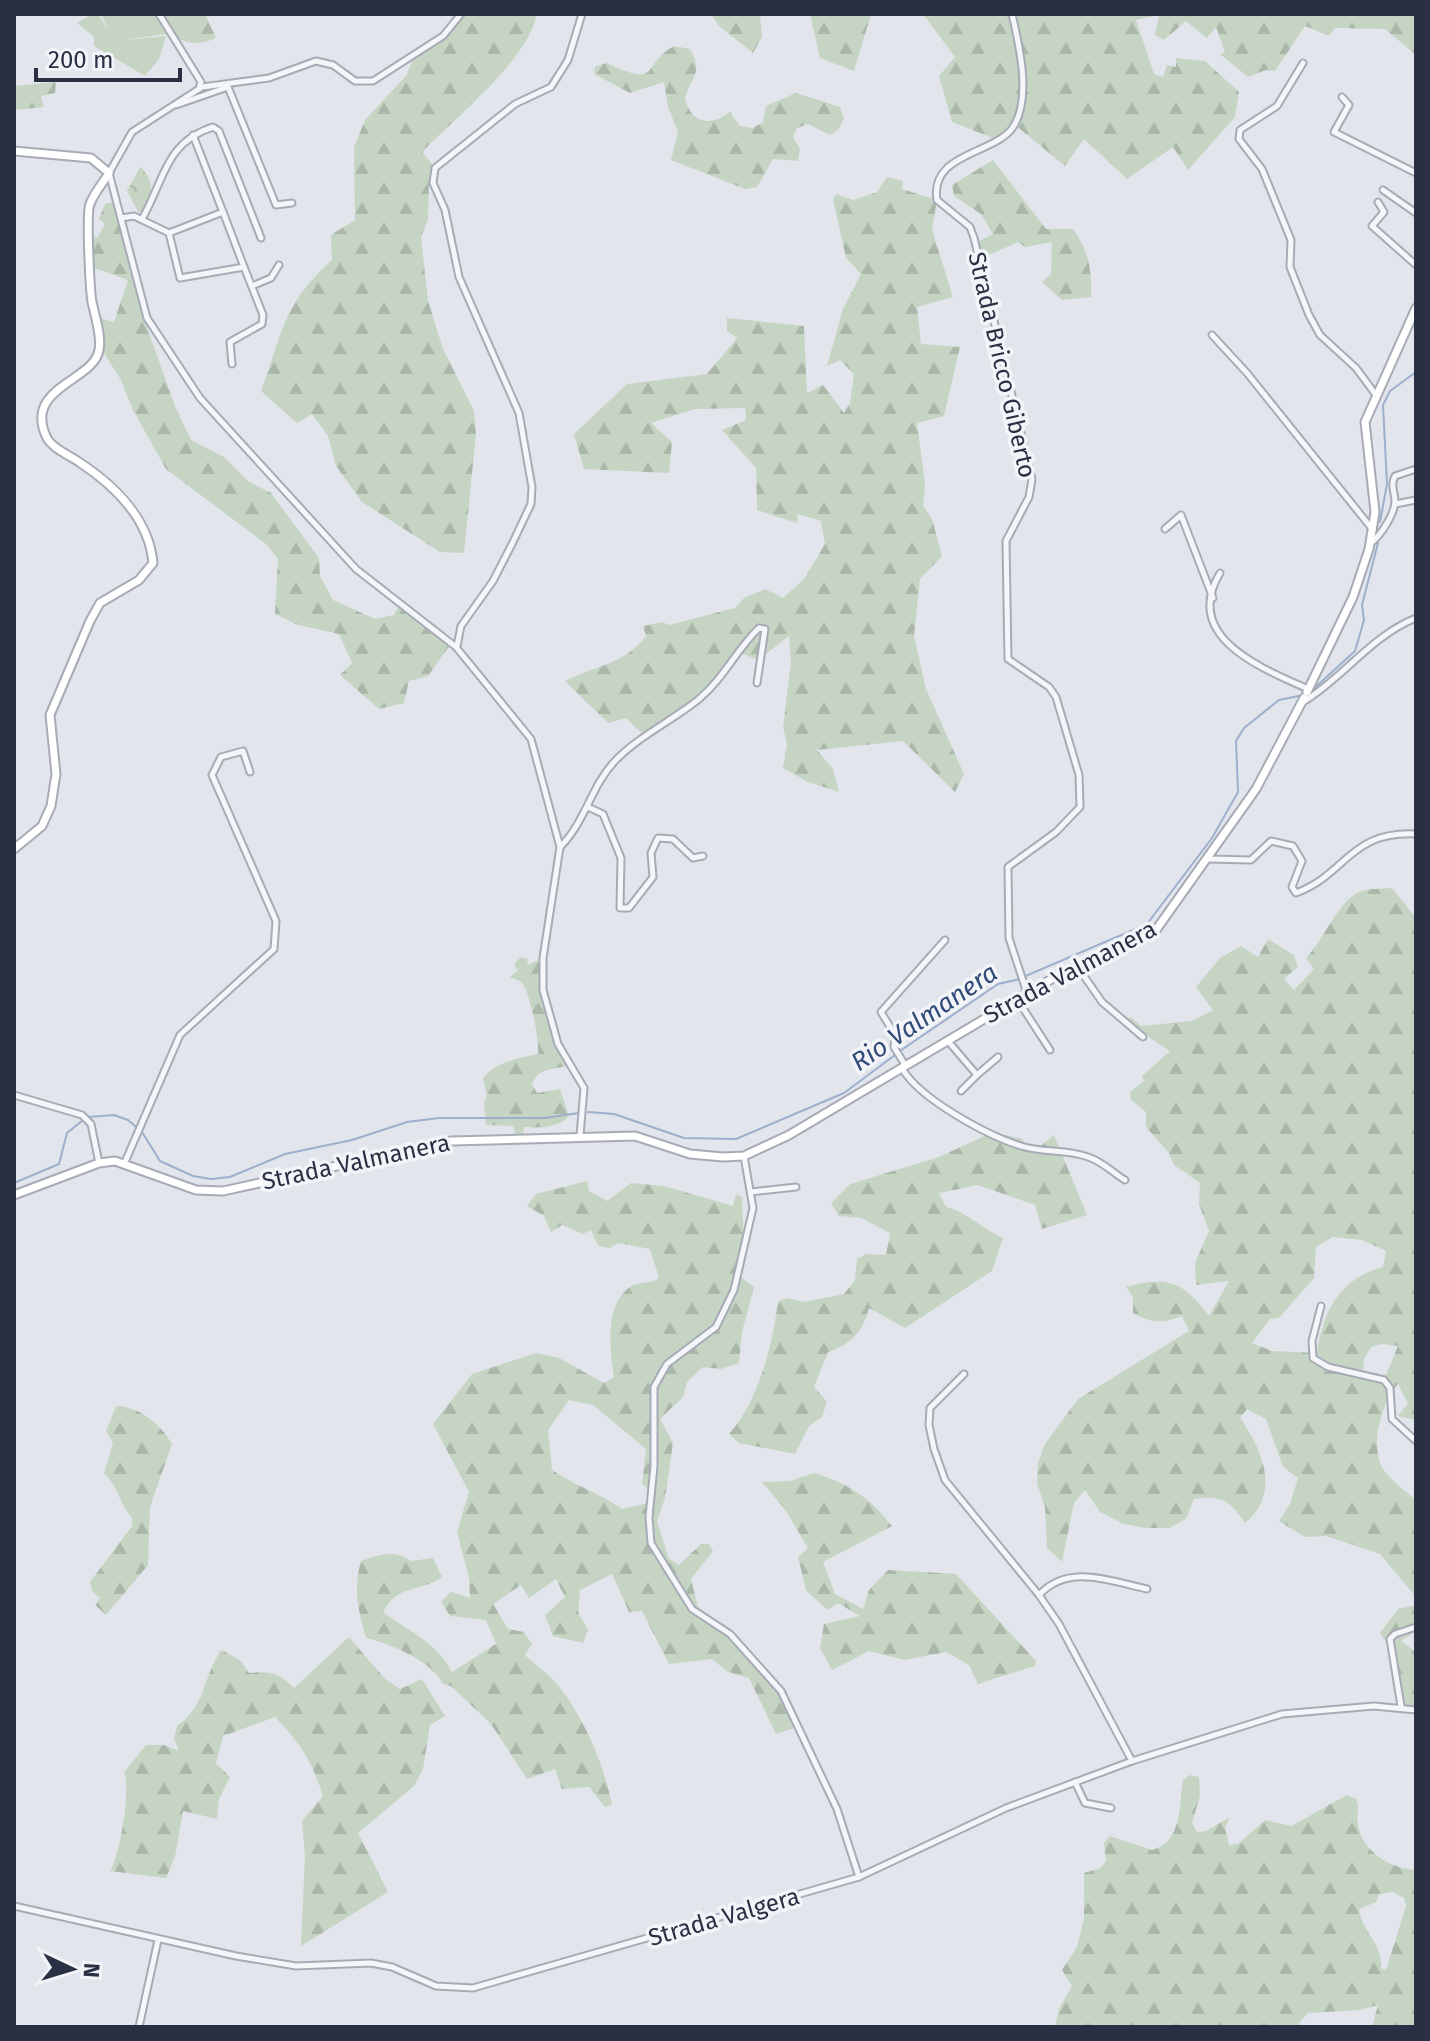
<svg xmlns="http://www.w3.org/2000/svg" width="1430" height="2041" font-family="'Fira Sans',sans-serif">
  <style>
    .grass { fill: #c6d5c3 }
    .forest { fill: url(#forest-firs); fill-rule: evenodd }
    .park { fill: url(#park-crowns) }
    .lines { fill: none; stroke-linecap: round; stroke-linejoin: round }
    .stream { stroke: #9dafcc; stroke-width: 2 }
    .street-casing { stroke: #a7abb6; stroke-width: 9 }
    .secondary-casing { stroke: #a7abb6; stroke-width: 11 }
    .street { stroke: #f5f6f9; stroke-width: 5 }
    .secondary { stroke: #fff; stroke-width: 7 }
    .labels { text-anchor: middle; stroke-width: 7; stroke-linejoin: round; paint-order: stroke }
    .street-label { font-size: 24px; fill: #2a3044; stroke: #f2f4f8 }
    .water-label { font-size: 26px; font-style: italic; fill: #334b79; stroke: #f2f4f8 }
  </style>
  <defs>
    <pattern id="forest-firs" width="22" height="20" patternUnits="userSpaceOnUse" patternTransform="scale(2)"><rect width="22" height="20" fill="#c6d5c3"/><path d="M5 1l3.5 6h-7zM16 11l3.5 6h-7z" fill="#aab7a9"/></pattern>
    <pattern id="park-crowns" width="20" height="18" patternUnits="userSpaceOnUse" patternTransform="scale(2)"><rect width="20" height="18" fill="#c6d5c3"/><path d="M2 6a3 3 0 1 1 6 0M12 15a3 3 0 1 1 6 0" fill="none" stroke="#aab7a9"/></pattern>
  </defs>
  <rect width="100%" height="100%" fill="#e2e5eb"/>
  <polygon class="grass" points="92,14 98,14 109,31 101,14 153,14 167,34 116,41 166,36 159,59 145,76 94,46 94,37 77,23"/>
  <g class="forest">
    <path d="M153 14H205L216 38C187 51 170 37 153 14Z"/>
    <path d="M457 14H537C527 61 456 117 422 152L435 168 429 182 428 219 421 237 428 301 443 349 474 411 476 434 464 553 440 552 362 502 336 466 328 436 312 414 297 423 261 391C284 331 281 306 332 260L331 235 355 220 354 147 365 120 406 76 418 49 443 36Z"/>
    <polygon points="711,14 760,14 762,37 753,53 719,26"/>
    <polygon points="810,14 871,14 854,71 820,58"/>
    <polygon points="923,14 1416,14 1416,55 1385,29 1335,28 1329,36 1305,26 1275,71 1266,70 1248,77 1220,54 1225,52 1216,27 1207,38 1186,21 1164,40 1155,35 1159,15 1136,20 1154,74 1163,77 1167,65 1176,67 1176,58 1205,61 1239,92 1235,117 1188,170 1173,147 1127,179 1084,139 1065,166 1015,125 998,140 952,122 939,76 955,57"/>
    <path d="M674 46 690 49C704 74 691 75 685 99 692 125 711 126 730 112L740 126 753 128 763 122 766 106 796 93 840 107 844 118 838 130 830 135 808 124 797 128 793 137 800 149 798 161 773 159 757 187 745 189 671 160 678 132 668 107 664 82 630 93 594 74 595 67 606 63C664 89 639 65 674 46Z"/>
    <polygon points="56,82 55,93 41,96 44,107 14,110 14,86"/>
    <path d="M993 160 1046 229H1073C1089 251 1092 270 1091 297L1062 300 1042 282 1051 274 1052 242 1025 247 1018 242 984 257 979 241 993 234 981 214 954 196 952 185Z"/>
    <path d="M887 177 903 181 902 189 937 200 932 230 953 297 917 307 921 344 960 347 944 416 917 423 925 484 923 506 932 519 942 556 920 579 914 636 926 689 964 774 955 792 903 741 817 750 833 769 839 792 808 782 783 768 787 744 783 727 791 662 789 636 758 660 741 653 699 699 646 737 626 718 608 723 565 681C594 666 626 664 646 636L643 626 662 622 669 625 735 608 744 598 765 589 783 598 804 579 825 544 821 521 798 514 797 523 757 510 756 468 722 430 746 420 745 408 695 409 651 423 672 442 669 473 584 469 574 434 627 384 707 374 737 338 727 331V318L804 326 807 393 823 385 844 413 850 403 854 374 840 360 827 366 843 309 861 274 846 258 833 199 836 194 853 200 877 192Z"/>
    <polygon points="115,202 140,308 175,406 191,440 224,457 249,482 271,493 319,558 320,576 333,600 375,619 394,615 399,606 450,645 428,676 409,681 404,703 379,709 340,675 352,663 339,634 298,625 275,614 278,559 266,544 166,469 133,410 121,380 100,347 95,317 114,322 128,280 92,267 90,233 97,238 105,224 99,219 105,204"/>
    <path d="M1392 888 1416 918V1420L1398 1416 1408 1403 1398 1384C1382 1402 1369 1446 1383 1469 1390 1480 1406 1491 1416 1500V1597L1380 1554 1326 1536 1305 1537 1279 1521 1290 1504 1298 1478 1283 1467 1266 1419 1247 1409 1240 1418C1263 1450 1281 1494 1245 1523 1230 1501 1221 1495 1194 1499L1186 1519 1169 1528H1146L1124 1524 1100 1512 1085 1490 1074 1503 1062 1562 1047 1548 1045 1506 1037 1484 1038 1463 1045 1444 1078 1399 1189 1331 1182 1316C1163 1324 1151 1323 1133 1313V1297L1126 1287C1168 1276 1183 1281 1209 1316L1229 1281 1196 1285 1195 1263 1209 1231 1199 1204 1200 1183 1174 1165 1168 1152 1146 1127V1112L1131 1100 1130 1092 1144 1081 1142 1076 1170 1051 1116 1016 1132 1018 1141 1026 1192 1021 1213 1010 1196 987 1220 958 1241 946 1258 957 1268 939 1294 955 1298 967 1284 979 1294 990 1314 969 1306 958C1324 940 1338 901 1359 892 1368 888 1382 889 1392 888ZM1333 1237 1362 1240 1386 1251 1383 1267C1340 1278 1323 1311 1317 1353L1272 1351 1252 1343 1270 1319 1279 1318 1314 1278 1316 1247ZM1382 1344 1398 1346 1386 1375 1363 1371 1364 1359 1371 1347Z"/>
    <path d="M521 957 527 959 528 965 543 958C544 1002 550 1026 571 1064 557 1071 539 1065 532 1084L537 1093 560 1089 569 1116C558 1128 540 1128 524 1127L523 1135 516 1137 513 1126 486 1125 484 1101 487 1096 483 1078C495 1062 519 1058 538 1054 540 1042 530 992 522 983 519 980 514 979 510 977L518 970 514 964Z"/>
    <path d="M993 1132 1022 1139 1033 1152 1054 1135 1087 1215 1042 1229 1035 1205 978 1185 939 1193 946 1207C964 1210 984 1230 1003 1238L992 1271 905 1328 869 1308C863 1332 851 1344 828 1352L814 1387 827 1402 822 1417 809 1426 795 1454 739 1443 729 1434C758 1402 773 1344 778 1301L788 1298 804 1302 844 1294 855 1280 857 1259 866 1254 886 1255 890 1233 861 1218 839 1216 831 1203 850 1184 939 1157Z"/>
    <path d="M587 1181 589 1191 607 1201 631 1183 664 1186 733 1206 736 1194 742 1197 744 1247 737 1274 754 1287 742 1332 739 1363 721 1369 703 1367 687 1382 683 1397 660 1419 673 1443 665 1498 657 1521 669 1559 679 1565 701 1544H709L713 1551 691 1579 700 1615 750 1653 781 1691 797 1727 776 1734 749 1678 728 1672 712 1659 669 1664 642 1611 629 1612 612 1574 580 1590 578 1612 588 1630 583 1643 553 1636 545 1615 565 1597 556 1579 529 1598 521 1585 493 1604 508 1629 524 1632 532 1644 525 1655C535 1665 549 1674 558 1685 584 1718 604 1764 612 1805L605 1807 589 1787 562 1789 555 1769 527 1779 491 1724 451 1686 443 1684C433 1662 390 1643 366 1638 358 1610 353 1589 361 1561 379 1555 394 1549 411 1561L433 1558 442 1577C418 1594 400 1582 383 1612 408 1631 437 1642 452 1672L496 1644 486 1620 450 1616 441 1602 451 1592 470 1598 469 1578 457 1532 469 1492 433 1424 472 1374 536 1353 559 1358 604 1383 614 1377C610 1350 604 1305 630 1287 638 1281 650 1285 659 1278L650 1249 618 1243 610 1248 598 1246 591 1230 583 1234 562 1225 551 1232 544 1216 527 1206 536 1194ZM569 1400 593 1405 646 1449 642 1484 652 1491 649 1503 622 1509C600 1493 575 1486 552 1470L548 1430Z"/>
    <path d="M116 1406C138 1406 161 1424 172 1444L150 1507 148 1565 106 1615 95 1605 100 1598 92 1591 90 1582 132 1526V1518C119 1504 119 1487 104 1473L113 1443 106 1431Z"/>
    <path d="M814 1473C848 1483 870 1498 892 1526L823 1562 835 1594 863 1609 869 1590 888 1570 956 1574 1036 1661 1035 1666 978 1684 969 1665 946 1652 904 1660 869 1651 832 1670 820 1648 824 1624 860 1616 838 1603 827 1610 806 1590 798 1557 808 1548 786 1511 762 1482 790 1481Z"/>
    <polygon points="1416,1605 1416,1631 1401,1641 1416,1652 1416,1708 1403,1704 1392,1651 1380,1633 1398,1609"/>
    <path d="M349 1637 385 1679 400 1689 422 1679 445 1716 430 1725 423 1769 414 1786 358 1833 388 1892 301 1946 305 1855 302 1821 323 1796C313 1763 299 1741 275 1717L223 1736 216 1763 230 1777 219 1799 217 1819 183 1811 175 1857 166 1878 110 1871C120 1856 131 1788 124 1772L146 1745H164L179 1751 174 1739 177 1726C205 1707 202 1680 221 1650L240 1660 249 1673C270 1671 279 1673 294 1688Z"/>
    <path d="M1190 1775 1199 1777 1200 1796 1192 1823 1197 1832 1206 1831 1230 1817 1225 1827 1229 1845 1238 1844 1265 1820 1291 1826 1347 1795 1356 1799C1360 1809 1356 1815 1358 1825 1363 1852 1389 1868 1416 1870V2027H1372L1378 2005 1360 2010 1308 2013 1296 2027H1055L1059 2009 1072 1986 1062 1970 1077 1947 1084 1919V1873L1101 1868 1106 1861 1104 1843 1110 1836C1125 1842 1137 1844 1152 1850 1182 1843 1179 1806 1183 1780ZM1393 1892 1404 1898 1406 1906 1386 1970 1381 1968C1383 1944 1362 1932 1359 1909L1376 1902 1379 1894Z"/>
  </g>
  <path class="park" d="M140 167C155 179 154 201 139 213L127 191Z"/>
  <g class="lines">
    <g class="stream">
      <polyline points="1380,522 1387,484 1383,405 1390,391 1416,372"/>
      <polyline points="1309,693 1355,651 1364,620 1362,605 1378,543"/>
      <polyline points="900,1051 998,984 1016,980 1147,924 1212,838 1238,792 1236,741 1244,728 1279,700 1303,695"/>
      <polyline points="588,1112 614,1114 684,1138 736,1139 844,1093 895,1055"/>
      <polyline points="89,1117 114,1115 128,1120 142,1132 160,1161 193,1176 211,1179 230,1177 285,1154 352,1140 407,1122 439,1118 545,1118 579,1113"/>
      <polyline points="14,1183 59,1164 67,1133 83,1120"/>
    </g>
    <defs>
      <g id="street">
        <polyline points="159,14 201,82 199,89"/>
        <polyline points="461,14 443,36 373,81 355,81 333,65 316,61 269,78 202,87 132,132 109,173 147,318 200,398 356,569 456,647 531,739 560,847 543,958 543,990 558,1044 584,1088 580,1136"/>
        <path d="M1012 14C1019 45 1031 94 1015 124 999 155 929 151 937 200L970 227 974 238 1032 479 1029 497 1006 541 1008 659 1049 687 1056 697 1079 775 1080 807 1056 832 1008 867 1009 938 1027 993"/>
        <polyline points="1303,63 1277,106 1240,130 1239,139 1262,169 1291,240 1290,267 1309,315 1320,335 1356,368 1376,395"/>
        <polyline points="1342,97 1349,105 1334,132 1416,173"/>
        <polyline points="176,105 228,87 276,205 292,203"/>
        <polyline points="193,135 223,212"/>
        <polyline points="1383,190 1416,213"/>
        <polyline points="1378,202 1384,212 1372,226 1416,265"/>
        <polyline points="121,218 134,216 169,233 180,278 244,267 223,212 169,233"/>
        <path d="M142 219C164 181 165 142 213 127L219 131 261 238"/>
        <polyline points="252,286 271,278 279,265"/>
        <polyline points="1212,335 1247,373 1373,530"/>
        <polyline points="232,364 230,342 262,324 263,315 244,267"/>
        <polyline points="1395,504 1416,500"/>
        <polyline points="1165,529 1181,515 1213,598"/>
        <path d="M1371 543C1381 535 1394 515 1395 502 1395 492 1390 486 1395 476L1416 469"/>
        <path d="M1220 573C1181 638 1264 669 1308 689"/>
        <polyline points="457,646 461,626 493,581 512,544 531,504 532,487 519,413 459,277 445,210 433,183 435,168 515,104 551,87 568,60 582,14"/>
        <path d="M1303 702C1343 678 1371 636 1416 618"/>
        <polyline points="588,807 603,814 621,858 620,908 629,908 653,877 651,853 658,838 673,839 693,858 703,856"/>
        <path d="M561 846C585 822 591 787 614 762 637 737 672 721 699 699 724 678 737 649 759 628L765 629 757 683"/>
        <path d="M1208 859 1251 860 1271 841 1293 846 1302 861 1292 887 1296 893C1347 874 1349 831 1416 834"/>
        <polyline points="1077,966 1102,1002 1143,1037"/>
        <polyline points="1017,999 1050,1050"/>
        <polyline points="948,1041 977,1075 998,1057"/>
        <polyline points="905,1065 894,1047 895,1035 881,1012 945,940"/>
        <path d="M902 1068C918 1098 988 1136 1021 1146 1042 1153 1067 1149 1088 1157 1102 1161 1113 1173 1125 1180"/>
        <polyline points="961,1091 977,1075"/>
        <polyline points="14,1095 82,1115 91,1124 99,1163"/>
        <polyline points="744,1156 753,1208 734,1290 716,1327 667,1364 654,1387 654,1466 649,1517 651,1543 692,1609 730,1634 781,1691 837,1809 859,1877"/>
        <polyline points="125,1162 180,1035 274,949 276,921 212,775 221,757 243,751 250,772"/>
        <polyline points="751,1192 796,1187"/>
        <polyline points="1321,1306 1312,1341 1313,1358 1328,1367 1384,1380 1390,1388 1392,1419 1416,1441"/>
        <polyline points="964,1374 930,1408 929,1425 934,1449 945,1480 1039,1595"/>
        <polyline points="1401,1706 1390,1639 1395,1634 1416,1627"/>
        <path d="M1132 1761 1059 1624 1039 1595C1068 1563 1110 1581 1147 1589"/>
        <polyline points="1075,1782 1085,1803 1111,1808"/>
        <polyline points="14,1906 236,1956 296,1966 371,1963 392,1967 436,1986 473,1988 859,1877 1006,1808 1132,1761 1282,1714 1374,1706 1416,1710"/>
        <polyline points="139,2027 158,1940"/>
      </g>
      <g id="secondary">
        <path d="M14 151 91 158 109 173C103 183 94 193 90 204 86 213 90 290 92 302 95 316 102 337 99 350 94 381 24 387 46 436 51 448 69 455 79 462 114 485 149 519 153 563L139 580 100 603 90 621 50 715 56 774 51 806 42 826 14 849"/>
        <polyline points="1307,692 1353,597 1369,549 1375,512 1365,422 1416,308"/>
        <polyline points="14,1195 99,1163 115,1161 196,1190 223,1191 451,1141 635,1136 690,1154 723,1157 744,1156 789,1135 1060,974 1156,930 1256,789 1304,698"/>
      </g>
    </defs>
    <use href="#street" class="street-casing"/>
    <use href="#secondary" class="secondary-casing"/>
    <use href="#street" class="street"/>
    <use href="#secondary" class="secondary"/>
  </g>
  <g class="labels">
    <g class="street-label">
      <text transform="translate(1002 365) rotate(77)" y="8">Strada Bricco Giberto</text>
      <text transform="translate(1070 972) rotate(-28)" y="8">Strada Valmanera</text>
      <text transform="translate(356 1162) rotate(-12)" y="8">Strada Valmanera</text>
      <text transform="translate(724 1917) rotate(-16)" y="8">Strada Valgera</text>
    </g>
    <g class="water-label">
      <text transform="translate(924 1017) rotate(-34)" y="9">Rio Valmanera</text>
    </g>
  </g>
  <rect width="1430" height="2041" fill="none" stroke="#2a3044" stroke-width="32"/>
  <g transform="translate(72 1969) rotate(94)" stroke="#f2f4f8" stroke-width="6" paint-order="stroke">
  <path d="M0-6L14 30L0 20L-14 30Z" fill="#2a3044"/>
  <text y="-12" font-size="22" font-weight="bold" text-anchor="middle" fill="#2a3044">N</text>
  </g>
  <path d="M36 68v12h144v-12" fill="none" stroke="#2a3044" stroke-width="4"/>
  <text x="48" y="68" font-size="24" fill="#2a3044" stroke="#f2f4f8" stroke-width="6" paint-order="stroke">200 m</text>
</svg>
